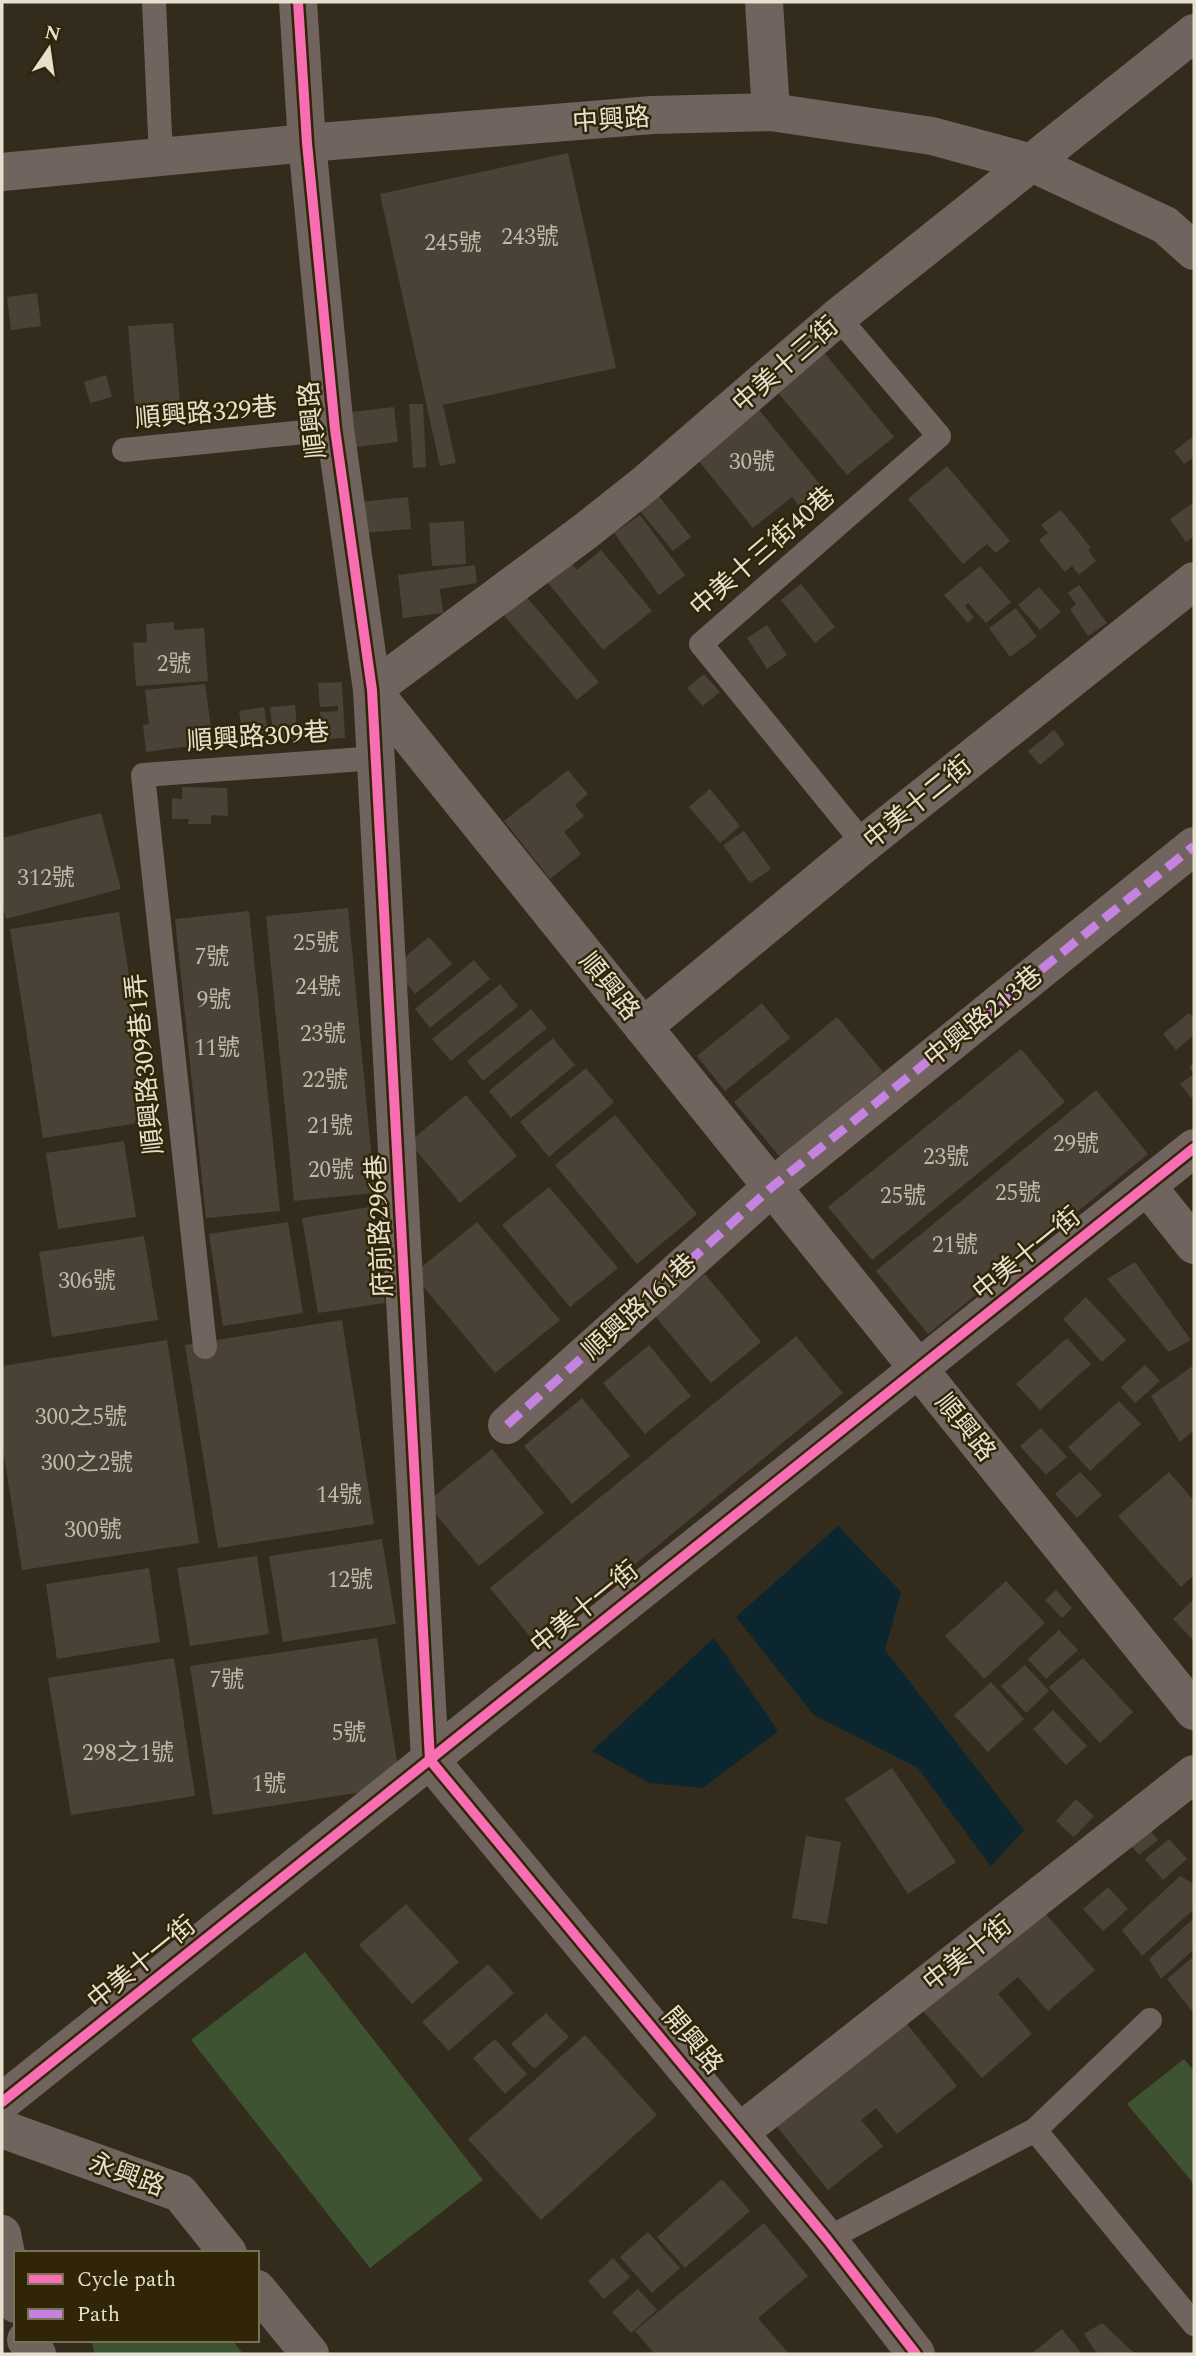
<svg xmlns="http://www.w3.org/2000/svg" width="1196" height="2356" font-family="Spectral,'Noto Sans TC',serif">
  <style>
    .green { fill: #3e5332 }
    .water { fill: #0b262f }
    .building { fill: #4a4237 }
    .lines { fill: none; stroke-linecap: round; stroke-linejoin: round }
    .lane { stroke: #71635e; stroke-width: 24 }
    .street { stroke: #71635e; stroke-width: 38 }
    .quiet { stroke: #c483df; stroke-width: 9; stroke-dasharray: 18 9; stroke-linecap: butt }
    .cycleway-casing { stroke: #312508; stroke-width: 15 }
    .cycleway { stroke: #f96db3; stroke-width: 10 }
    .labels { text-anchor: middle; stroke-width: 5; stroke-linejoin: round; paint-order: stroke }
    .number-label { font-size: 23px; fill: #c0b8a9 }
    .street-label { font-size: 26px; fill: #e7e0cf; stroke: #312508 }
  </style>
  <rect width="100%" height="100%" fill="#332c1c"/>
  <g class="green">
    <polygon points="305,1952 483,2180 370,2268 191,2040"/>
    <polygon points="1184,2059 1194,2071 1194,2184 1127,2104"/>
    <polygon points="92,2340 232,2340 243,2354 94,2354"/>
  </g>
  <g class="water">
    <polygon points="838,1526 901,1592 885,1650 1024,1830 991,1866 918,1768 814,1715 736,1617"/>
    <polygon points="714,1638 778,1731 703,1788 649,1783 592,1751"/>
  </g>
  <g class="building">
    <polygon points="568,153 616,368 443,405 456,463 440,466 380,194"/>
    <polygon points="37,293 41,326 11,330 7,297"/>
    <polygon points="173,323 180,403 135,406 128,326"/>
    <polygon points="821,349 894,437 847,475 774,388"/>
    <polygon points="106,375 112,397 90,403 84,382"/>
    <polygon points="409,404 423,404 426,467 413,468"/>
    <polygon points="755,405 826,492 802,510 792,497 753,528 698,460"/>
    <polygon points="394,407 398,442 347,448 343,413"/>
    <polygon points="1194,436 1194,457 1184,464 1174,451"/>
    <polygon points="947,466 1010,541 996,553 987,544 963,564 908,499"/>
    <polygon points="658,495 691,537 673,551 639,510"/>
    <polygon points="408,497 411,529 352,534 349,503"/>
    <polygon points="1194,502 1194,536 1186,542 1170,519"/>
    <polygon points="1061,510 1091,548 1088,550 1096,561 1079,575 1072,566 1065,572 1039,540 1048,533 1041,525"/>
    <polygon points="640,515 685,575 659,595 614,533"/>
    <polygon points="464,521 466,564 432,566 429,523"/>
    <polygon points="601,550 652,611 603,650 544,578 568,559 577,570"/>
    <polygon points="475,565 477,583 440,589 443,613 403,618 398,575"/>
    <polygon points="980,566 1011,602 986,623 968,603 965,606 974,617 968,623 944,595"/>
    <polygon points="801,584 835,627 815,643 781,600"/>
    <polygon points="1079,585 1107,623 1088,636 1070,609 1076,604 1068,593"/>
    <polygon points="1039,587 1061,612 1040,630 1018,605"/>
    <polygon points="524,594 599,682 577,700 502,613"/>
    <polygon points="1016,608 1037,637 1010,657 989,628"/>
    <polygon points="174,622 174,630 204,628 208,681 136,686 133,643 147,642 146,624"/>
    <polygon points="767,625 787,655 767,669 747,638"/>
    <polygon points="704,674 720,692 703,706 687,688"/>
    <polygon points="342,682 345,738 322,739 320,712 338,711 338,706 320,707 318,683"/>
    <polygon points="205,684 213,743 146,752 143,725 149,724 145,690"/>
    <polygon points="295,705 298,739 274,742 270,707"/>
    <polygon points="264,707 269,739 244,743 239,711"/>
    <polygon points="1054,730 1065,744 1040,765 1028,751"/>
    <polygon points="568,770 588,794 575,805 584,816 564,832 581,854 550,879 504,821"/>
    <polygon points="182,787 227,788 228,816 211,815 211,824 188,824 189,819 172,819 172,798 182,799"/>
    <polygon points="710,789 740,826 720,843 689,807"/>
    <polygon points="101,813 121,889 6,919 2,903 2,838"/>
    <polygon points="744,831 771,869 750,883 723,845"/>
    <polygon points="348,908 375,1193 294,1201 266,916"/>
    <polygon points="249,911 280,1211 206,1218 175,919"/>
    <polygon points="119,912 152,1121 43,1138 10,929"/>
    <polygon points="429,937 452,964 415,994 393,967"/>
    <polygon points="474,960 490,979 430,1028 415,1009"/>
    <polygon points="500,984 518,1006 451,1061 432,1039"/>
    <polygon points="762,1003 790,1038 725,1091 697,1056"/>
    <polygon points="531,1009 547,1028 483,1081 467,1061"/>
    <polygon points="1189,1013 1194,1018 1194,1035 1176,1050 1163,1034"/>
    <polygon points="837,1017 883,1072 780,1157 734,1102"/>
    <polygon points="553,1038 575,1065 511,1118 489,1091"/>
    <polygon points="1021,1049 1065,1102 872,1260 828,1207"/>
    <polygon points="1194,1063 1194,1095 1191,1098 1180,1084 1194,1074 1189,1067"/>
    <polygon points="586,1068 614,1102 549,1157 520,1122"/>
    <polygon points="1096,1090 1148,1154 928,1334 876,1271"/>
    <polygon points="466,1095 517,1156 460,1203 409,1142"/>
    <polygon points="615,1115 697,1214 637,1264 555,1165"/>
    <polygon points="124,1141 136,1217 58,1229 46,1153"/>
    <polygon points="549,1187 618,1268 570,1307 502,1225"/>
    <polygon points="369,1207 385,1303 318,1313 302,1218"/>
    <polygon points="288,1222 303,1313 223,1326 209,1234"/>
    <polygon points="477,1222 560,1320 495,1373 413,1274"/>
    <polygon points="144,1236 158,1320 52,1337 39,1252"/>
    <polygon points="1135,1262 1191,1340 1169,1352 1107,1279"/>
    <polygon points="705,1274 761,1342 711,1383 655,1316"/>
    <polygon points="1086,1297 1126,1340 1102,1362 1063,1319"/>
    <polygon points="342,1320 374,1524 218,1548 185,1345"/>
    <polygon points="796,1336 843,1393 537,1645 490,1588"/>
    <polygon points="1067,1338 1091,1364 1040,1410 1016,1384"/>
    <polygon points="167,1340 199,1543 22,1570 2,1443 2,1366"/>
    <polygon points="649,1345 691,1396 645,1434 603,1383"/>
    <polygon points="1145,1365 1160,1381 1135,1403 1121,1387"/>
    <polygon points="1194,1365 1194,1430 1180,1442 1151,1396"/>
    <polygon points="582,1398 630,1456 572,1504 524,1446"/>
    <polygon points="1119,1401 1141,1424 1090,1471 1068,1447"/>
    <polygon points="1041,1428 1067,1457 1046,1475 1020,1446"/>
    <polygon points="492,1449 544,1513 479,1566 426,1503"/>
    <polygon points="1080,1472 1102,1495 1077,1518 1055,1494"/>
    <polygon points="1169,1472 1194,1501 1194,1575 1181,1587 1118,1516"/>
    <polygon points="382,1539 396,1624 283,1642 269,1556"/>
    <polygon points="257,1556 269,1634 190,1646 177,1568"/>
    <polygon points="149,1568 160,1642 57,1659 46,1584"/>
    <polygon points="1006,1581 1045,1623 984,1679 945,1636"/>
    <polygon points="1056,1590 1072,1608 1062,1618 1045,1600"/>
    <polygon points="1194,1599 1194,1641 1173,1619"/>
    <polygon points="1059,1630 1078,1650 1046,1679 1028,1659"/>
    <polygon points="377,1638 401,1786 213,1815 190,1666"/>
    <polygon points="174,1658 195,1796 71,1815 48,1678"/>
    <polygon points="1083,1658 1133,1712 1100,1743 1049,1687"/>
    <polygon points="1025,1665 1049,1691 1026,1713 1001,1686"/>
    <polygon points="991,1682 1024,1719 988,1752 954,1715"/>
    <polygon points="1053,1710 1087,1746 1066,1765 1033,1729"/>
    <polygon points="892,1768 956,1862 908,1894 845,1799"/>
    <polygon points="1076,1799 1094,1816 1074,1837 1056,1821"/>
    <polygon points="1142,1821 1158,1840 1139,1855 1123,1837"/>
    <polygon points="806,1836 841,1842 827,1924 792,1918"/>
    <polygon points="1169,1839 1187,1859 1163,1880 1145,1859"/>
    <polygon points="1180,1876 1194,1884 1194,1909 1142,1956 1122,1930"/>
    <polygon points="1108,1887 1128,1909 1103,1931 1083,1909"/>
    <polygon points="1035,1902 1095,1970 1048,2011 1018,1977 998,1994 1032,2034 982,2078 918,2005"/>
    <polygon points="406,1904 459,1962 412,2004 359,1945"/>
    <polygon points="1194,1918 1194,1949 1161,1979 1149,1959"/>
    <polygon points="1194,1956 1194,2014 1167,1979"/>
    <polygon points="488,1964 514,1993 449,2051 422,2022"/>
    <polygon points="546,2013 569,2037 534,2069 511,2044"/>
    <polygon points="903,2019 957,2086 897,2134 876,2108 861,2120 883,2146 828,2190 773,2122"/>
    <polygon points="585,2035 657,2115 541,2220 468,2139"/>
    <polygon points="495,2039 527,2074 505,2094 473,2058"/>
    <polygon points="722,2179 750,2211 685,2268 657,2237"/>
    <polygon points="764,2223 808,2276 758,2318 789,2354 655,2354 635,2331"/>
    <polygon points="648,2232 680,2268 652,2293 620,2257"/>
    <polygon points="613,2258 630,2277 604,2299 588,2281"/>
    <polygon points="638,2289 657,2310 631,2333 612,2312"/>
    <polygon points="1102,2323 1135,2354 1097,2354 1084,2334"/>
    <polygon points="1062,2329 1082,2354 1031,2354"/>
  </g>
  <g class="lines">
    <g class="lane">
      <polyline points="154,2 161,157"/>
      <polyline points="838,317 939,436 701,644 864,844"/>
      <polyline points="124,450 335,429"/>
      <polyline points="205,1347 143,775 377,758"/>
      <polyline points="1035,2130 1194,2324"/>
      <polyline points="827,2239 1035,2130 1150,2020"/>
    </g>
    <g class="street">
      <polyline points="298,2 307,143 335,429 372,690 430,1760 827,2239 916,2354"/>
      <polyline points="764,2 771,112"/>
      <polyline points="2,172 307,143 652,115 771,112 932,136 1032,163 1165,225 1194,251"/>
      <polyline points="372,690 1194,1711"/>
      <polyline points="372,690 587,530 646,483 838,317 1194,33"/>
      <polyline points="643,1027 864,844 1194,581"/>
      <polyline points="1147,1186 1194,1245"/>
      <polyline points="507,1425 772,1187 1194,846"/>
      <polyline points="2,2102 1194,1148"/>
      <polyline points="2,2129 180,2193 228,2253"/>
      <polyline points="740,2132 1194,1774"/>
      <polyline points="2,2234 16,2304"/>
      <polyline points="257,2289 310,2354"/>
      <polyline points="26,2340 37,2354"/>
    </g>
    <polyline class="quiet" points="507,1425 772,1187 1194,846"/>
    <defs>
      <g id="cycleway">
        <polyline points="298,2 307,143 335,429 372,690 430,1760 827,2239 916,2354"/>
        <polyline points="2,2102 1194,1148"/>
      </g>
    </defs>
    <use href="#cycleway" class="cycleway-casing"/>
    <use href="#cycleway" class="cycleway"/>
  </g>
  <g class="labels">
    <g class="number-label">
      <text x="530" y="244">243號</text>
      <text x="453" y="250">245號</text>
      <text x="752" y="469">30號</text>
      <text x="174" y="671">2號</text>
      <text x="46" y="885">312號</text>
      <text x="316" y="950">25號</text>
      <text x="212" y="964">7號</text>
      <text x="318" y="994">24號</text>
      <text x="214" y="1007">9號</text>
      <text x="323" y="1041">23號</text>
      <text x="217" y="1055">11號</text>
      <text x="325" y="1087">22號</text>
      <text x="330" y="1133">21號</text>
      <text x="1076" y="1151">29號</text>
      <text x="946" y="1164">23號</text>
      <text x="331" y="1177">20號</text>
      <text x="1018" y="1200">25號</text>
      <text x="903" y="1203">25號</text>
      <text x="955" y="1252">21號</text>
      <text x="87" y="1288">306號</text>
      <text x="81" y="1424">300之5號</text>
      <text x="87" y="1470">300之2號</text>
      <text x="339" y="1502">14號</text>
      <text x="93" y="1537">300號</text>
      <text x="350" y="1587">12號</text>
      <text x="227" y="1687">7號</text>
      <text x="349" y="1740">5號</text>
      <text x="128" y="1760">298之1號</text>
      <text x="269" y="1791">1號</text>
    </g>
    <g class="street-label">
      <text transform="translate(611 119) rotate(-4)" y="9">中興路</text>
      <text transform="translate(785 364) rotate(-41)" y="9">中美十三街</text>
      <text transform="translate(206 412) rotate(-5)" y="9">順興路329巷</text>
      <text transform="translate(312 420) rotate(-96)" y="9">順興路</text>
      <text transform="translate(762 551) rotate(-41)" y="9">中美十三街40巷</text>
      <text transform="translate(258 736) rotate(-4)" y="9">順興路309巷</text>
      <text transform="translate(917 802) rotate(-39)" y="9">中美十二街</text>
      <text transform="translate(610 986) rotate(51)" y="9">順興路</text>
      <text transform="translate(983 1016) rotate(-39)" y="9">中興路213巷</text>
      <text transform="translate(144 1064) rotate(-96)" y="9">順興路309巷1弄</text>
      <text transform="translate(379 1226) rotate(-93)" y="9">府前路296巷</text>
      <text transform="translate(1026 1253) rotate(-39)" y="9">中美十一街</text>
      <text transform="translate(639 1306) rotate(-42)" y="9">順興路161巷</text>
      <text transform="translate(966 1427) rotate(51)" y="9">順興路</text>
      <text transform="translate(584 1607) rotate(-39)" y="9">中美十一街</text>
      <text transform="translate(967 1953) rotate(-38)" y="9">中美十街</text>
      <text transform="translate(141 1962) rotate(-39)" y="9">中美十一街</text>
      <text transform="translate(693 2040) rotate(50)" y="9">開興路</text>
      <text transform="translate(127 2174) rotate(20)" y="9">永興路</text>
    </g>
  </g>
  <rect width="1196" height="2356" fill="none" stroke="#e7e0cf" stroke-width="7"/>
  <rect x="14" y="2251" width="245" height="91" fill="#312508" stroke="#7a7058" stroke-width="2"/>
  <rect x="28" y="2274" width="35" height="10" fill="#f96db3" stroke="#7a7058" stroke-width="2"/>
  <text x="77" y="2286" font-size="21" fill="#e7e0cf">Cycle path</text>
  <rect x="28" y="2309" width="35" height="10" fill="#c483df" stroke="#7a7058" stroke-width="2"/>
  <text x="77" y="2321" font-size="21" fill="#e7e0cf">Path</text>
  <g transform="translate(49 49) rotate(13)" stroke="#312508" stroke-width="5" paint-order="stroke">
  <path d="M0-5L12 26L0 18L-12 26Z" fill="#e7e0cf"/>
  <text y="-10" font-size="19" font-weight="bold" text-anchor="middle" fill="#e7e0cf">N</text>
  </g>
</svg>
